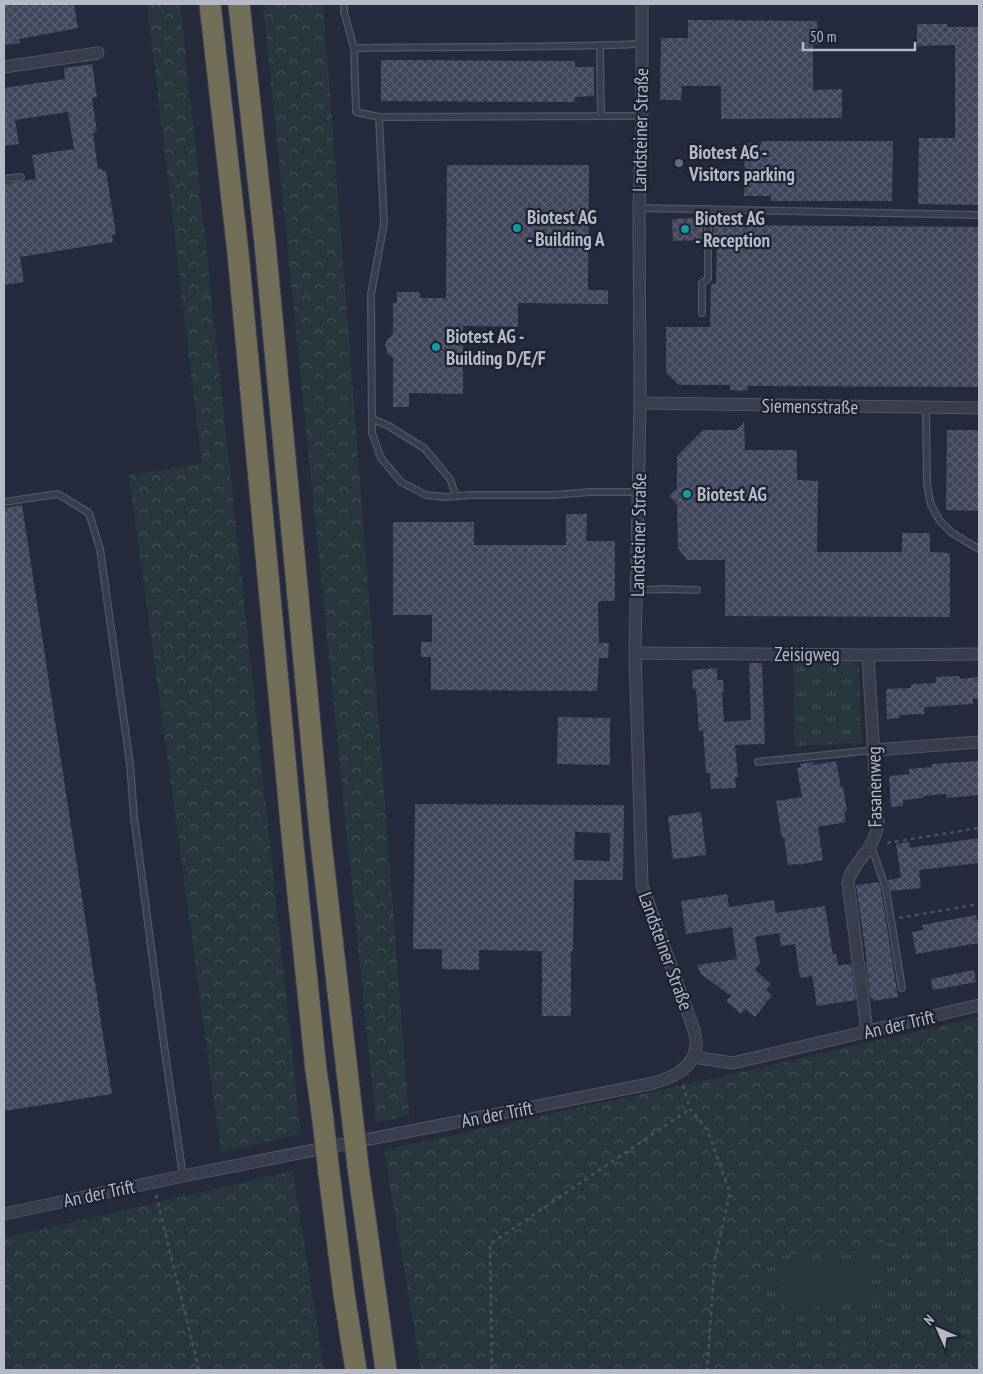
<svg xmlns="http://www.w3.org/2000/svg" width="983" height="1374" font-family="'PT Sans Narrow',sans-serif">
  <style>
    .grass { fill: url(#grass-tufts) }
    .forest { fill: url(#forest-crowns) }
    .pitch { fill: #28363e }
    .building { fill: url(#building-cross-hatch); fill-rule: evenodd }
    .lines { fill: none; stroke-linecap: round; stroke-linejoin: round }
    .lane-casing { stroke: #525565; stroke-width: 8 }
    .street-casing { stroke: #525565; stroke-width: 13 }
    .highway-casing { stroke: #424555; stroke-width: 23 }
    .path { stroke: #46535b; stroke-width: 2.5; stroke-dasharray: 4 4; stroke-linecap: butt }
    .lane { stroke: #3a3d4d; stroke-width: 5.5 }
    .street { stroke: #3a3d4d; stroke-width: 11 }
    .highway { stroke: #736e57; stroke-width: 21 }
    .highway-bridge-casing { stroke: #424555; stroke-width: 23; stroke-linecap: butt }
    .highway-bridge { stroke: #736e57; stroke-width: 21 }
    .service-dot { fill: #5c6f8a; stroke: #1f2232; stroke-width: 2 }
    .culture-dot { fill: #0f9aa8; stroke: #1f2232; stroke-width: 2 }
    .labels { text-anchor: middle; stroke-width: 4.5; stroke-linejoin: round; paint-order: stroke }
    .street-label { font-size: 19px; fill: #b6b9c8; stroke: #1f2232 }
    .poi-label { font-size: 19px; font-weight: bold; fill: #b6b9c8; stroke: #1f2232; text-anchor: start }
  </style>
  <defs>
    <pattern id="grass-tufts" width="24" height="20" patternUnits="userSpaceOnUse" patternTransform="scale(1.25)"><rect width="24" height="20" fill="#28363e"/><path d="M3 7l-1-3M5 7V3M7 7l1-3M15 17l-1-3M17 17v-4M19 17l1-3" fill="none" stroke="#455158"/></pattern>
    <pattern id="forest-crowns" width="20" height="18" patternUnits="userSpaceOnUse" patternTransform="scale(1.25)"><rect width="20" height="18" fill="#28363e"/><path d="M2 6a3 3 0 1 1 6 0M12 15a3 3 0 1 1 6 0" fill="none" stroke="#455158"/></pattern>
    <pattern id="building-cross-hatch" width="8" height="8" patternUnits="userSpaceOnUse" patternTransform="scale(1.25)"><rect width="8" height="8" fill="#40455a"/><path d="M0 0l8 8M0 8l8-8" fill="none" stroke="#595e70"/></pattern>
  </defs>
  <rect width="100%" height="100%" fill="#262a3d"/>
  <g class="grass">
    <polygon points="793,662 854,662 859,669 862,743 794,746"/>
    <polygon points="979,1232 979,1333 767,1354 762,1258"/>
  </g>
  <g class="forest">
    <polygon points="147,4 180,4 301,1134 221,1152 129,475 202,464"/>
    <polygon points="263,4 323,4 409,1115 376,1123"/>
    <polygon points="979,1017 979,1232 762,1258 767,1354 979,1333 979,1370 421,1370 384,1150 729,1075"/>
    <polygon points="293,1171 324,1370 4,1370 4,1238"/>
  </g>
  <polygon class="pitch" points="865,1258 870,1301 786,1311 781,1268"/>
  <g class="building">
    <polygon points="4,4 74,4 78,28 19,39 20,43 4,45"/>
    <polygon points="688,20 817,21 818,44 813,44 813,90 842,89 842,118 721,119 721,86 682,86 681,100 660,100 661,38 688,38"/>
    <polygon points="917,24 947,24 947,27 979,27 979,205 918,204 919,138 955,138 955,45 917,46"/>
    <polygon points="381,60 575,61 575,67 594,67 594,96 575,97 575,102 381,101"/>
    <polygon points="92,64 97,97 92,98 97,132 93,133 98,169 102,169 102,171 106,171 116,234 112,235 113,242 20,257 24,282 4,285 4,184 36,179 32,155 74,149 68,112 15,120 19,144 4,146 4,88 65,79 64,68"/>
    <polygon points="762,141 893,141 892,201 771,201 771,196 744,196 745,143 762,143"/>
    <polygon points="447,165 589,165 588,290 608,290 608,304 518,303 518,327 463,326 463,394 409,393 409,407 393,407 393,358 388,354 385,345 387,340 393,334 393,303 397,303 397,292 420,292 420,298 446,298"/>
    <polygon points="697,218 698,225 703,225 703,240 673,241 672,219"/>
    <polygon points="713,225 979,227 979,387 747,386 748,391 730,390 730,385 679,385 666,373 666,327 710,327 711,284 716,284 717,239 713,239"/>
    <polygon points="744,422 745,450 797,450 797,480 818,481 817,552 902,552 902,533 930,533 930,552 950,553 950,617 725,616 725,560 687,560 678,548 677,504 669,496 677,488 677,456 703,430 736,430"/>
    <polygon points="947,430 979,430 979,511 946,510"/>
    <polygon points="22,505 112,1094 4,1111 4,508"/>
    <polygon points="566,514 587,514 586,541 615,541 615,601 599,601 599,603 598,603 599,643 609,643 608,658 599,658 597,691 431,690 431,657 421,657 421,642 432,642 432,615 393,615 393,522 474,522 474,545 566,545"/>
    <polygon points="749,663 762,663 765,744 735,745 738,777 735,777 736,788 711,789 710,773 706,773 703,730 699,731 696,689 693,689 692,670 717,668 717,680 723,680 724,692 722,692 724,722 751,720"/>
    <polygon points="960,676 960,679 979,677 979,698 973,699 973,704 924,707 925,714 899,715 900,718 887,719 886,689 911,688 911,684 936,683 936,677"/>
    <polygon points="558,717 610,718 610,765 557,764"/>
    <polygon points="836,761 841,788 843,787 847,811 844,812 846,822 818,827 823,860 797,865 797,864 788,865 784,837 782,838 776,801 802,797 797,768 801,767 800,764 813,762 813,765"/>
    <polygon points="979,761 979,795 947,798 946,794 923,796 923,798 903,800 903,806 891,807 889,776 909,774 909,769 932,767 932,764"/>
    <path d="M415 804 624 805 623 880H574L573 951H571V1016H542V951L479 950V970L442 969V949H413ZM575 832 610 833V861L574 860Z"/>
    <polygon points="701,812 706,855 673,859 668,816"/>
    <polygon points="979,838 979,863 919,870 921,888 891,891 888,880 901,878 896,844 909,842 910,848"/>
    <polygon points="879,882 881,890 898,997 873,1001 873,998 870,998 866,962 867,962 856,885"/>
    <polygon points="727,894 729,907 774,900 776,913 825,906 833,955 836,954 838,965 851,964 856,1000 817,1006 812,976 800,978 795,944 781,946 779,933 755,937 760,963 755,970 771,984 766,990 772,995 765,1004 755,1017 745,1009 741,1014 726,1001 731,996 701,974 697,965 737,959 732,927 686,934 681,901"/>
    <polygon points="976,915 977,920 979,920 979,943 916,954 912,932 923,930 922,925"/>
    <polygon points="974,970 976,982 933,990 931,979"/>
  </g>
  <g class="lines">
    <defs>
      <g id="lane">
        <polyline points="344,4 344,12 354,48"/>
        <path d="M641 44C546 48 450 46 354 48L356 112 379 117 642 116"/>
        <polyline points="600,46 601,116"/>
        <polyline points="379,117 384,224 371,294 372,433 381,458 401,482 426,495 445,497 472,495 552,495 591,492 639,492"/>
        <polyline points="4,179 21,177"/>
        <polyline points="639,208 979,215"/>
        <polyline points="702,313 702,283 708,279 708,209"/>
        <polyline points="926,407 927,485 931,505 940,521 952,533 979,549"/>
        <polyline points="372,419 387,425 424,448 450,479 456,496"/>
        <polyline points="4,502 58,494 89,513 100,549 130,764 134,817 164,1045 183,1176"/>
        <polyline points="636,590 664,589 697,590"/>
        <polyline points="758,762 874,750"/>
        <polyline points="871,845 886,889 902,988"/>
      </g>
      <g id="street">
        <polyline points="4,67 98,53"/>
        <polyline points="640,403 979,408"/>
        <polyline points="635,653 868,655 979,654"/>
        <polyline points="874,750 979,742"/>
        <path d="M867 1031 848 883C850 869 863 858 870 846 874 839 877 832 878 824L868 655"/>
        <polyline points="693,1057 733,1063 979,1005"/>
        <path d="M4 1214 183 1176 649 1084C669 1079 694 1070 696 1046 697 1041 695 1035 694 1030L642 885 635 653 640 403 639 208 642 116V4"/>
      </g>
      <g id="highway">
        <polyline points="210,4 238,253 293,845 316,1070 322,1112"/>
        <polyline points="239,4 265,243 320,833 351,1106"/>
        <polyline points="358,1167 386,1370"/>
        <polyline points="329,1173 344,1294 356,1370"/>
      </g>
    </defs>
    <use href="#lane" class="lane-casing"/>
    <use href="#street" class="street-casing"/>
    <use href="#highway" class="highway-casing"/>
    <g class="path">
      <polyline points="887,843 979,828"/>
      <polyline points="899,918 979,904"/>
      <polyline points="683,1085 690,1109 707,1129 730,1193 715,1259 707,1370"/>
      <polyline points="156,1195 199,1370"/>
      <polyline points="492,1370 490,1244 690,1109"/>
    </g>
    <use href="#lane" class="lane"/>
    <use href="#street" class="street"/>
    <use href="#highway" class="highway"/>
    <defs>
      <g id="highway-bridge">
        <polyline points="351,1106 358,1167"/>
        <polyline points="322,1112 329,1173"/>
      </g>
    </defs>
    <use href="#highway-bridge" class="highway-bridge-casing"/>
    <use href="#highway-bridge" class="highway-bridge"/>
  </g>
  <circle class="service-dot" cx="679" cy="163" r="5"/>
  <g class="culture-dot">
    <circle cx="517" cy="228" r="5"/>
    <circle cx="685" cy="229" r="5"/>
    <circle cx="436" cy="347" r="5"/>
    <circle cx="687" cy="494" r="5"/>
  </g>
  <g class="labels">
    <g class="street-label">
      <text transform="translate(640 130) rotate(-89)" y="7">Landsteiner Straße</text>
      <text transform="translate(810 406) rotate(1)" y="7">Siemensstraße</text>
      <text transform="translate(638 535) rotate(-89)" y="7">Landsteiner Straße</text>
      <text x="807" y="661">Zeisigweg</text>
      <text transform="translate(874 787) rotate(-91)" y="7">Fasanenweg</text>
      <text transform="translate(666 951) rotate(70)" y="7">Landsteiner Straße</text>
      <text transform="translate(899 1024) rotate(-13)" y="7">An der Trift</text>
      <text transform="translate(497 1114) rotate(-11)" y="7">An der Trift</text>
      <text transform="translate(99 1193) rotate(-12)" y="7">An der Trift</text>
    </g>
    <g class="poi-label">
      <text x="689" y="159">Biotest AG -<tspan x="689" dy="22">Visitors parking</tspan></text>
      <text x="527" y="224">Biotest AG<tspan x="527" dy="22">- Building A</tspan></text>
      <text x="695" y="225">Biotest AG<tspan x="695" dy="22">- Reception</tspan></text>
      <text x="446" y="343">Biotest AG -<tspan x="446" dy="22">Building D/E/F</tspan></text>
      <text x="697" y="501">Biotest AG</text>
    </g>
  </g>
  <rect width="983" height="1374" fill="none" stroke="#b6b9c8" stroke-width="10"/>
  <g transform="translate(938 1329) rotate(315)" stroke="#1f2232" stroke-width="4" paint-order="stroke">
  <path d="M0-4L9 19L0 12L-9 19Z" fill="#b6b9c8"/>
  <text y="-8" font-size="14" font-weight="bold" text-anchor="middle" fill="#b6b9c8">N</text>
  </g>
  <path d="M803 42v8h112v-8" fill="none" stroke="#b6b9c8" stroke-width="2.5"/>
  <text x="810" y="42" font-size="15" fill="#b6b9c8" stroke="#1f2232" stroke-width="4" paint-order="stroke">50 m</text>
</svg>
